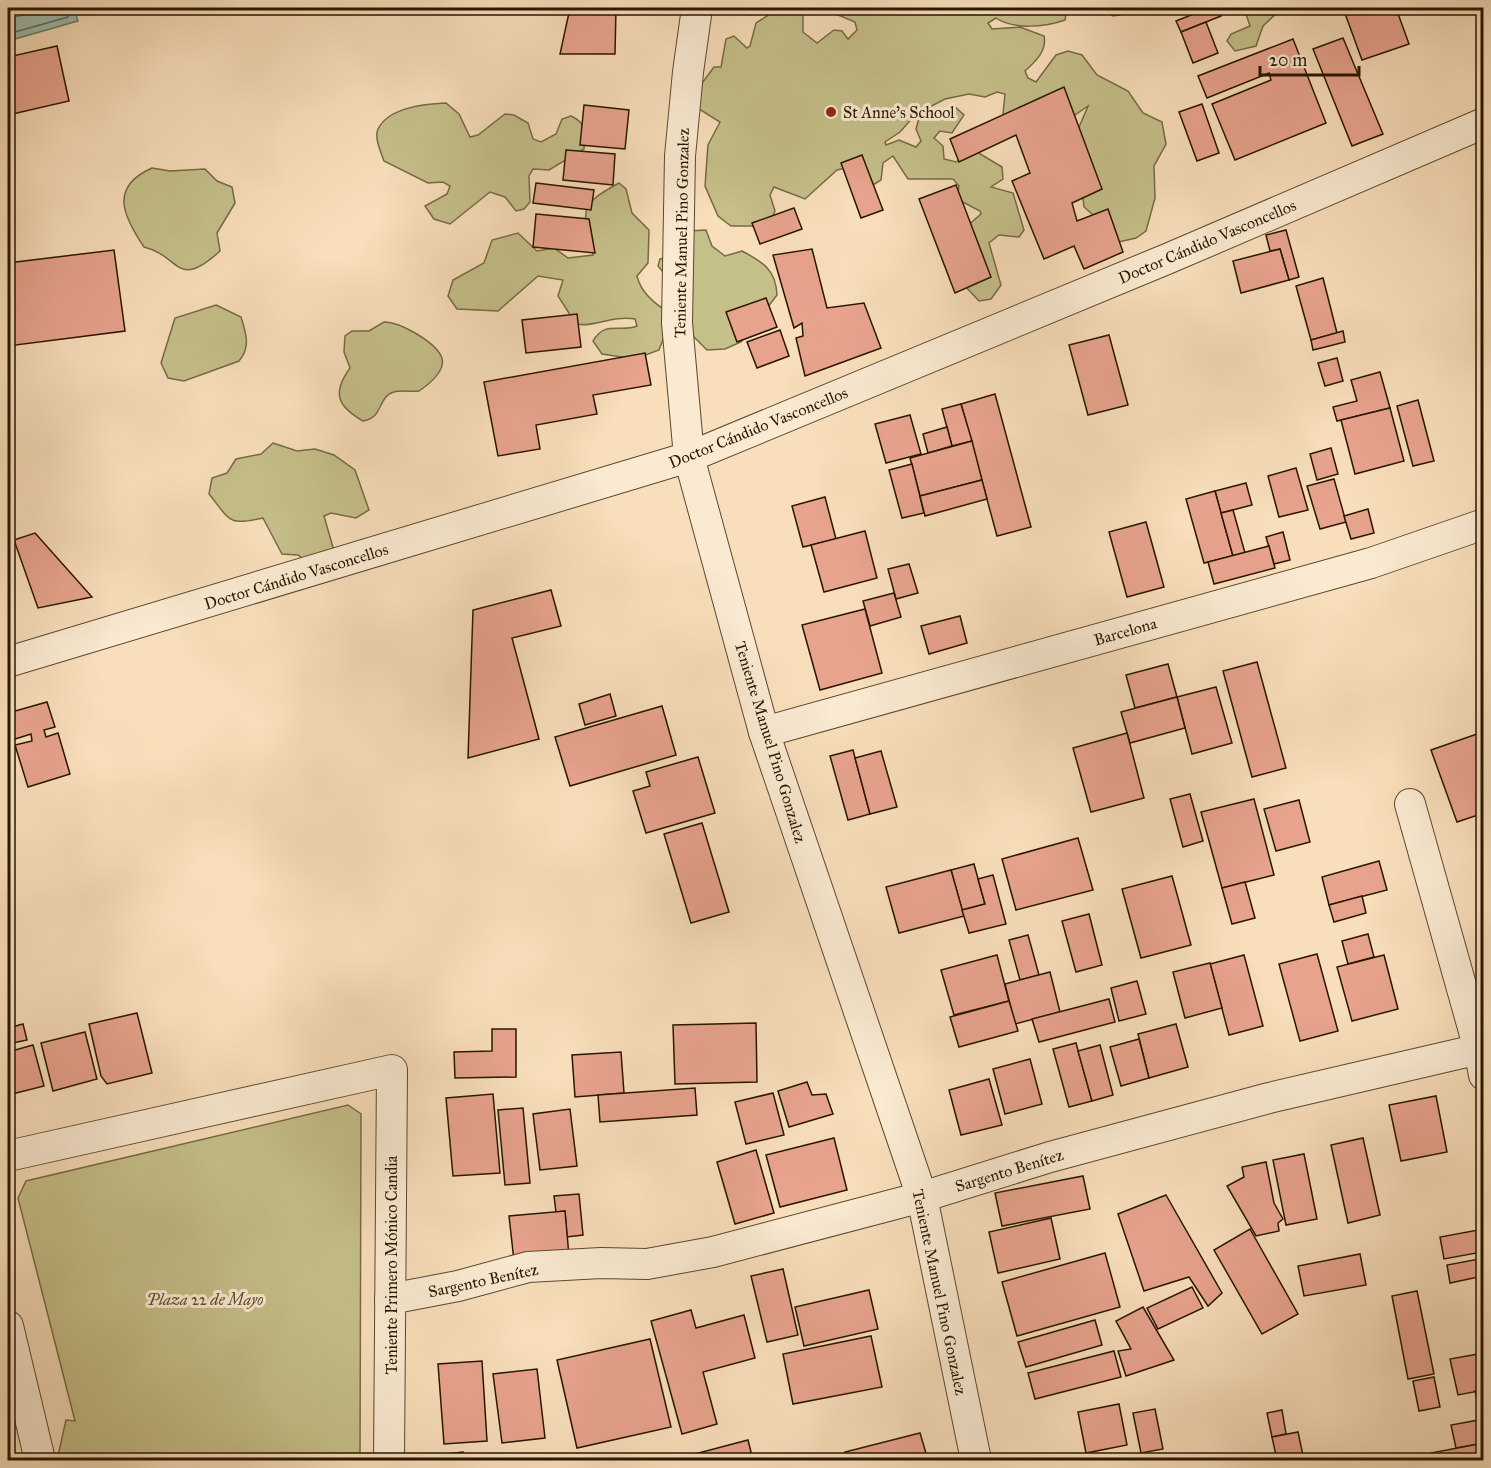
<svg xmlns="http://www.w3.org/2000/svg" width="1491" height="1468" font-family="'IM FELL Great Primer',serif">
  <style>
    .green { fill: #c5bf8a; stroke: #766a45; stroke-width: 1.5 }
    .water { fill: #9dbcb0; stroke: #6e7a6a; stroke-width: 1.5 }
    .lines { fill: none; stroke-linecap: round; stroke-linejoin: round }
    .shore { stroke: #626958; stroke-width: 1.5 }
    .building { fill: #e8a38d; stroke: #271600; stroke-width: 1.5 }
    .street-casing { stroke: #5b482e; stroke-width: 32 }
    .street { stroke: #faead2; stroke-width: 30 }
    .poi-dot { fill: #8f2418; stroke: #faead2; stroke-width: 2 }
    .labels { text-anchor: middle; stroke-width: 6; stroke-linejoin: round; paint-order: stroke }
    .poi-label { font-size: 16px; fill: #271600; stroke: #faead2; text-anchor: start }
    .street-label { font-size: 16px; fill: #271600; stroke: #faead2 }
    .park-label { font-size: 16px; font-style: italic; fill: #5e5130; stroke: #faead2 }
  </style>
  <rect width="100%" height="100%" fill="#f8deba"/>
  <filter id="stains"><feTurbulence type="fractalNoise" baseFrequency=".00333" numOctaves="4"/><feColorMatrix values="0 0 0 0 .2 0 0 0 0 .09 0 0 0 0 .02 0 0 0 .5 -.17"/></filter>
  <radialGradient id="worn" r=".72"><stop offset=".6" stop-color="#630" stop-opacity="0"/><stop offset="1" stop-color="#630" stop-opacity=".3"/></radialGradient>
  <g class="green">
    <path d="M744 8H796L803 14V32L817 43 834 30 842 31 848 39 857 30 855 22 831 12 827 8H1067L1065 20C1046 27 1013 30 996 18L988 23 992 29 1020 27 1044 36C1047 51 1036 61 1025 71L1028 78 1036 82 1056 55 1068 51 1082 55 1097 75 1128 91 1143 113 1162 122 1166 144 1154 166 1155 198 1146 231 1136 238 1110 244 1093 215 1084 207 1083 198 1092 180 1077 132 1088 106 1072 117 1010 122 1003 114 1005 94 997 92 985 97 969 94 945 99 916 114 900 132 885 142 886 145 899 140 916 147 921 141 916 129 919 118 940 115 955 107 964 115 952 133 940 131 934 138 943 146 944 159 956 162 972 149 1002 167 1003 179 991 187 1013 193 1024 230 1019 237 999 235 989 243 1001 285 991 299 979 301 949 269 966 227 981 214 980 211 957 199 959 186 953 179H908L893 156 883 163 881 180 873 185 845 168 837 170 805 199 774 187 770 195 775 211 772 218 757 226H731L718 216 705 186 708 145 720 122 699 109 694 94 714 67H721L726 39 734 36 747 48 750 46 756 23 770 14 767 10 751 15Z"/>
    <polygon points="1098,8 1179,8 1174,12 1150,10 1113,16"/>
    <polygon points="1244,8 1282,8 1263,26 1256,46 1235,51 1227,41 1231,34 1250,26"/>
    <path d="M446 103 459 114 470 137 478 135 505 114 514 115 528 123 533 139 541 142 556 134 562 119 571 116C587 123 586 133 584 149L549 170 533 169 529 176 530 202 524 209 516 211 505 197 490 192 450 224 434 219 425 206 447 194 450 186 443 182 428 183 384 161C381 152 374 138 378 129 389 107 425 104 446 103Z"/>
    <path d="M152 168 170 171 205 169 217 181 232 187 235 203 217 233 220 251C176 291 181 256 144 247 123 216 109 187 152 168Z"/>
    <path d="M619 183 626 189 632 213 649 230 648 263 637 276C641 293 656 305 670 313L685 298 658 266 660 259 677 256 689 231 706 230 712 246 725 256 742 251C763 262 776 270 777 295L741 342 725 349 707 350 679 322 666 332 659 350 635 359 602 354 593 341C605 320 620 333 637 326L635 319C611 315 594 328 576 324L558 296 563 280 538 276 498 311 457 309 448 296 453 280 484 263 492 240 518 233 537 251 554 248 568 258 593 255C584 210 575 207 619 183Z"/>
    <path d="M216 305 241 317C246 333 251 347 239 361L184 381 168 378 161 363 175 318Z"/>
    <path d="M384 322C400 322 436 342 442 358 446 371 428 385 419 391 411 392 401 390 394 392 378 396 383 419 363 421 337 406 332 393 350 368L344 352 345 336 352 331H369Z"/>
    <path d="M273 443 297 451 315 449 334 455 355 470 369 510 356 518 331 513 324 516 334 551 312 566 298 555 282 554 263 518C227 526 231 521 209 494L212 478 227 473 236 459 261 454Z"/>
    <polygon points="348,1105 361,1114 360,1460 57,1460 66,1420 75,1421 18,1198 26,1181"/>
  </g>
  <polygon class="water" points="50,8 74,8 78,21 8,41 8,19"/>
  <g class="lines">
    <polyline class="shore" points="8,34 68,17 69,8"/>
  </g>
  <g class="building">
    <polygon points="570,8 616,8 615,54 560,54"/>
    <polygon points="1209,8 1218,8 1221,16 1181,32 1176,21"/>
    <polygon points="1343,8 1396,8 1409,44 1362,60"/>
    <polygon points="1206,22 1218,53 1193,63 1181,32"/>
    <polygon points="1343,38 1383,134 1352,146 1313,49"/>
    <polygon points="1293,39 1326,123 1235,160 1212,104 1271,80 1269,73 1207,98 1198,76"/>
    <polygon points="57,46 69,101 8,115 8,57"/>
    <polygon points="1064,87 1102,189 1072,203 1077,221 1108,209 1123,252 1084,269 1074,246 1044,259 1012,181 1030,173 1016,135 959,162 950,139"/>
    <polygon points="1202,104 1219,153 1197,161 1179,112"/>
    <polygon points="584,105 629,110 625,149 580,145"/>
    <polygon points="566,150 615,154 613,185 563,180"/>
    <polygon points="862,155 883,210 861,218 841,163"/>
    <polygon points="536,183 594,190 591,210 533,203"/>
    <polygon points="956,185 991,277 955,293 919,199"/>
    <polygon points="794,208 802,229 760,244 752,223"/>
    <polygon points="536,214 589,219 595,253 533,247"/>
    <polygon points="1286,230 1299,277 1289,280 1280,249 1270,251 1266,235"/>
    <polygon points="812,249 827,308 864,303 881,348 805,376 796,338 803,336 802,323 794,328 773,255"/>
    <polygon points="1280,249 1289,280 1241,293 1233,261"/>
    <polygon points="114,250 125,331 8,346 8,263"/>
    <polygon points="1323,278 1337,333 1311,340 1296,286"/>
    <polygon points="766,298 777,327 737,342 726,312"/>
    <polygon points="577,314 581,347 526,353 522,320"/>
    <polygon points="780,330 789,356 757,368 747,342"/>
    <polygon points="1343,331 1345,342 1313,350 1311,340"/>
    <polygon points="1109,335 1128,405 1088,415 1069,345"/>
    <polygon points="645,353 651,385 593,395 597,414 536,425 540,449 498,456 484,382"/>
    <polygon points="1337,358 1343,381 1325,386 1318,363"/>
    <polygon points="1380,372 1390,408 1337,421 1333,407 1357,401 1351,380"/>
    <polygon points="995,394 1031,527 997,536 961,404"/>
    <polygon points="1418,400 1434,461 1413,466 1397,406"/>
    <polygon points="961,404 972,441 952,446 942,409"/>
    <polygon points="1390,408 1404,461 1355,474 1341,420"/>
    <polygon points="910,415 921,454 886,463 875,424"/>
    <polygon points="947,427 952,446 928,453 923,434"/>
    <polygon points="972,441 982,480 920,496 910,458"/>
    <polygon points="1331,448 1338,474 1317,480 1310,454"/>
    <polygon points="912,464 924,513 902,518 889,470"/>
    <polygon points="1296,468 1308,510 1279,517 1268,476"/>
    <polygon points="1334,479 1346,522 1320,529 1307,486"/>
    <polygon points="982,480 987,499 925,516 920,496"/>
    <polygon points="1246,483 1252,505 1221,513 1215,491"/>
    <polygon points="1215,491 1233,556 1204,563 1186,499"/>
    <polygon points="825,497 836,539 803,547 792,506"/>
    <polygon points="1368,509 1374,533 1351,539 1344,516"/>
    <polygon points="1233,510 1245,553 1233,556 1221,513"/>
    <polygon points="1146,522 1164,587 1127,597 1109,532"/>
    <polygon points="865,531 877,578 824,592 811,545"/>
    <polygon points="1283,532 1290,560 1274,564 1266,537"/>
    <polygon points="35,533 92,597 38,608 14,540"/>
    <polygon points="1269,546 1275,568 1214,584 1208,562"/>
    <polygon points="909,564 918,593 896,599 888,569"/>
    <polygon points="551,590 561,626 512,638 539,739 468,758 473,610"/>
    <polygon points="894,593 901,617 870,626 863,601"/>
    <polygon points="865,609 882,673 820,690 802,625"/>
    <polygon points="960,616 967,643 929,654 921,626"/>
    <polygon points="1257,662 1286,768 1252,777 1223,671"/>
    <polygon points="1168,664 1177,697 1135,708 1126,675"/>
    <polygon points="1216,687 1232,743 1192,754 1177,697"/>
    <polygon points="610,694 616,716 585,725 579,704"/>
    <polygon points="1177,697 1185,728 1130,743 1121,712"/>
    <polygon points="47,702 55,727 44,730 46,737 58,733 70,774 28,787 15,745 32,741 31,734 12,740 8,713"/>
    <polygon points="662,706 676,755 570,786 555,737"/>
    <polygon points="1127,733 1144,798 1091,812 1073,748"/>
    <polygon points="1477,734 1484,752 1484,813 1457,822 1431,750"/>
    <polygon points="853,750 870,814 848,820 830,756"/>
    <polygon points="881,751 897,807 870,814 855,758"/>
    <polygon points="698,757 715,813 646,833 633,791 650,786 646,772"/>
    <polygon points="1190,794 1203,841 1183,847 1170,799"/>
    <polygon points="1254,799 1274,875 1222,888 1201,812"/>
    <polygon points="1299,800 1310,842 1276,851 1264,809"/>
    <polygon points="702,823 729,912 691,923 664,834"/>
    <polygon points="1078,838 1093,890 1016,910 1002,859"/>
    <polygon points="1379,861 1387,890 1329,905 1322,877"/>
    <polygon points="974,864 985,904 962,910 951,870"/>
    <polygon points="951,870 964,916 899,933 886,887"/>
    <polygon points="993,875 1006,924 969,933 962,910 985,904 978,879"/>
    <polygon points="1172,876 1191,945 1141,958 1122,889"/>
    <polygon points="1245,882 1255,918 1232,924 1222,888"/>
    <polygon points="1362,896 1366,913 1334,922 1329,905"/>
    <polygon points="1089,914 1102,965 1076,972 1062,921"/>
    <polygon points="1368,934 1374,957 1348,964 1342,941"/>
    <polygon points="1028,935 1039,975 1020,980 1009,940"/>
    <polygon points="1317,954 1338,1031 1300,1041 1279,964"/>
    <polygon points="997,955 1009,1001 954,1015 941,970"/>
    <polygon points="1244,955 1263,1026 1229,1035 1210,964"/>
    <polygon points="1384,955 1398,1009 1352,1021 1337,967"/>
    <polygon points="1210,963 1222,1008 1185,1018 1173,972"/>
    <polygon points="1050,972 1060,1012 1015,1024 1005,984"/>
    <polygon points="1137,981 1146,1014 1119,1021 1111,988"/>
    <polygon points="1109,999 1115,1022 1039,1042 1032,1019"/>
    <polygon points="1009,1001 1018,1031 959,1047 950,1017"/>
    <polygon points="137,1013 152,1073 107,1084 101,1076 89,1024"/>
    <polygon points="756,1023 757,1082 675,1084 673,1025"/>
    <polygon points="23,1024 27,1040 8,1044 8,1028"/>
    <polygon points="1176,1024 1188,1067 1149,1078 1138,1034"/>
    <polygon points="492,1029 516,1029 516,1077 455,1078 454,1052 492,1051"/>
    <polygon points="85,1032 97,1079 53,1091 41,1043"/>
    <polygon points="1139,1039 1149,1078 1121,1086 1110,1047"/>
    <polygon points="1076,1043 1092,1101 1069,1107 1053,1049"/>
    <polygon points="33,1045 44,1086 8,1095 8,1052"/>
    <polygon points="1100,1045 1113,1095 1092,1101 1078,1051"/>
    <polygon points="621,1052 624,1093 575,1097 572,1055"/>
    <polygon points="1030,1059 1042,1104 1005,1114 993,1069"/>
    <polygon points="989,1079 1002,1125 961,1135 949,1090"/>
    <polygon points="807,1082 812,1095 826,1094 833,1114 789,1127 778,1091"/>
    <polygon points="695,1088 697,1115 600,1122 598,1095"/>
    <polygon points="773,1093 784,1135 746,1144 735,1102"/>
    <polygon points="493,1094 500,1173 453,1176 446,1098"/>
    <polygon points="1436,1096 1447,1152 1401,1161 1389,1105"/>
    <polygon points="523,1108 530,1183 505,1185 498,1110"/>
    <polygon points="570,1109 577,1166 540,1170 533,1114"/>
    <polygon points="834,1138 847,1190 780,1207 766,1155"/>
    <polygon points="1363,1138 1380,1215 1348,1223 1331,1145"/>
    <polygon points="756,1150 774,1213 735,1224 717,1162"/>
    <polygon points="1304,1154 1317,1219 1286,1225 1273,1160"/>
    <polygon points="1266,1162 1274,1203 1283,1219 1278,1223 1279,1231 1256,1236 1227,1186 1244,1177 1242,1167"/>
    <polygon points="1083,1176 1090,1209 1002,1226 995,1193"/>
    <polygon points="579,1194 583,1235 567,1237 565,1211 556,1212 554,1196"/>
    <polygon points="1166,1195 1222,1293 1208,1306 1189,1277 1144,1291 1118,1214"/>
    <polygon points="565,1211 569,1256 514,1261 509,1216"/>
    <polygon points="1051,1218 1060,1259 998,1273 989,1232"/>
    <polygon points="1250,1229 1298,1314 1262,1334 1214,1250"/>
    <polygon points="1478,1230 1482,1252 1444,1259 1440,1237"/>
    <polygon points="1105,1253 1120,1307 1017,1336 1002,1282"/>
    <polygon points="1360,1254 1366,1285 1304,1296 1298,1266"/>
    <polygon points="1479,1259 1483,1276 1450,1283 1447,1265"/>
    <polygon points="783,1269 798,1335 767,1342 751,1276"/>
    <polygon points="1192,1287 1203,1308 1158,1329 1147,1308"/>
    <polygon points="869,1290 878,1329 804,1346 795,1307"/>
    <polygon points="1417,1291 1434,1374 1408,1379 1392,1296"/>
    <polygon points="1143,1307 1174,1360 1126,1376 1118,1351 1131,1349 1116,1321"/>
    <polygon points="691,1310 696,1328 744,1315 755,1358 703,1372 717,1424 682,1434 651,1321"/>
    <polygon points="1095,1320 1102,1345 1026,1367 1018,1342"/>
    <polygon points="871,1336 882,1387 793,1404 783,1354"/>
    <polygon points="650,1339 671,1427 577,1448 557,1360"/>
    <polygon points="1114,1351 1121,1377 1035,1399 1028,1373"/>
    <polygon points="1484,1353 1484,1390 1458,1395 1450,1359"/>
    <polygon points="482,1361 487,1441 444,1444 438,1364"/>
    <polygon points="537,1369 545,1438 502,1443 493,1374"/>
    <polygon points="1434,1377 1440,1407 1419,1411 1413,1381"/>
    <polygon points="1484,1390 1484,1414 1480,1415 1475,1391"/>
    <polygon points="1119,1404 1127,1445 1086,1453 1078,1412"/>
    <polygon points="1155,1409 1163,1449 1141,1453 1133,1413"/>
    <polygon points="1282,1410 1286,1434 1272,1437 1267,1413"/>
    <polygon points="1484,1419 1484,1443 1456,1448 1451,1425"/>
    <polygon points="1298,1432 1304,1460 1277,1460 1272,1437"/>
    <polygon points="920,1433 928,1460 847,1460 845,1452"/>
    <polygon points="748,1440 753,1460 688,1460 687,1456"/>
    <polygon points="1484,1443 1484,1460 1433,1460 1431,1453"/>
    <polygon points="463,1452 464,1460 429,1460 428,1456"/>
  </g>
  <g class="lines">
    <defs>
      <g id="street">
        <polyline points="697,8 688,72 680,156 677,323 689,457 764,732 922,1197 976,1460"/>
        <polyline points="8,662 689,457 1167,259 1484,123"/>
        <polyline points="764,732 1371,563 1484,524"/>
        <polyline points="1410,804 1479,1049 1484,1075"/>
        <polyline points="8,1156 392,1070 389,1460"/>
        <polyline points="390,1299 458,1286 528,1267 601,1263 647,1264 713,1252 922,1197 1050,1157 1269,1098 1484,1048"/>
        <polyline points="8,1326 40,1460"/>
      </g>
    </defs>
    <use href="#street" class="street-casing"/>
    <use href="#street" class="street"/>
  </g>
  <circle class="poi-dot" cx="831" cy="112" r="6"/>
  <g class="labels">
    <g class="poi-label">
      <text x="843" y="118">St Anne's School</text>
    </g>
    <g class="street-label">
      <text transform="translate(681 233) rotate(-89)" y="6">Teniente Manuel Pino Gonzalez</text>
      <text transform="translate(1207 241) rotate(-23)" y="6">Doctor Cándido Vasconcellos</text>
      <text transform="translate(758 427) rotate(-22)" y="6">Doctor Cándido Vasconcellos</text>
      <text transform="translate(296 576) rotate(-17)" y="6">Doctor Cándido Vasconcellos</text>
      <text transform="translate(1125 631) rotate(-16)" y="6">Barcelona</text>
      <text transform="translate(771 742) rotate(73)" y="6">Teniente Manuel Pino Gonzalez</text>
      <text transform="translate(1009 1170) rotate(-17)" y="6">Sargento Benítez</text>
      <text transform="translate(391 1265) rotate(-90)" y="6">Teniente Primero Mónico Candia</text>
      <text transform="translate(483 1280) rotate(-12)" y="6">Sargento Benítez</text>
      <text transform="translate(940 1292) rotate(78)" y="6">Teniente Manuel Pino Gonzalez</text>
    </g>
    <g class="park-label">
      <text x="205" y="1305">Plaza 22 de Mayo</text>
    </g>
  </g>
  <rect width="1491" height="1468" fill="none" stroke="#f8deba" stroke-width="30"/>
  <rect x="9" y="9" width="1473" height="1450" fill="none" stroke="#271600" stroke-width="3"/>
  <rect x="15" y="15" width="1461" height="1438" fill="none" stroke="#271600" stroke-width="1.5"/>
  <path d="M1260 66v9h99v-9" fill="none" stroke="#271600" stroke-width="3"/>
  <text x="1269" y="66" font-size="18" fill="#271600" stroke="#faead2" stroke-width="4.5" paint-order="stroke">20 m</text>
  <rect width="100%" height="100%" filter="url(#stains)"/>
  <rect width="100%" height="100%" fill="url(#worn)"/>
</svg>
